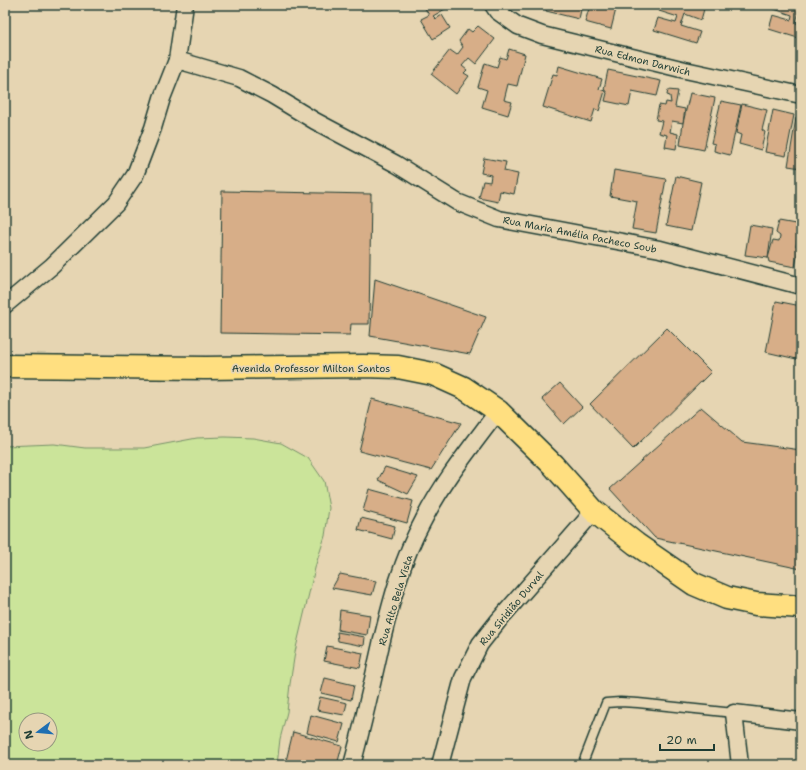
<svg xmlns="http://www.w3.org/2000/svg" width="806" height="770" font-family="'Shantell Sans',sans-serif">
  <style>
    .green { fill: #cbe49a; stroke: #759067; fill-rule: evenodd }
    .building { fill: #d7ae88; stroke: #1f3d34 }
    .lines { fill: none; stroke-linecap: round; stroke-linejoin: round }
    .service-casing { stroke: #1f3d34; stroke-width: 11 }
    .minor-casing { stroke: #1f3d34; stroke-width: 19 }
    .primary-casing { stroke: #1f3d34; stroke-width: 25 }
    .service { stroke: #e6d5b2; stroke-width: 8 }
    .minor { stroke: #e6d5b2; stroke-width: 16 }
    .primary { stroke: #ffdf80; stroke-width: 22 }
    .labels { text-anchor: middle; stroke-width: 3.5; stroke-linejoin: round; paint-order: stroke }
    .street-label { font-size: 10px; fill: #1f3d34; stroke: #e6d5b2 }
  </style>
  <rect width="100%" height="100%" fill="#e6d5b2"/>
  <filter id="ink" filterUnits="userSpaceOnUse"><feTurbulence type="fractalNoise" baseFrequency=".025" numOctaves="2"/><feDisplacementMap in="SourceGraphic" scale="8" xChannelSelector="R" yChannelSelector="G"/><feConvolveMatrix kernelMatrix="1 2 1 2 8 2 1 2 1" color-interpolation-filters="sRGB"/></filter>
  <g filter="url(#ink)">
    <path class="green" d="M225 437 253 438 281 443 308 458 324 481 329 508 325 536 316 564 295 652 290 684 287 712 280 739 277 765H5V446L54 444 85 448H144L197 438ZM26 720H50V744H26Z"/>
    <g class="building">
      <polygon points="423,5 452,5 433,16 436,19 442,15 450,28 433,39 421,19 429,15"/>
      <polygon points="547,5 582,5 579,19 546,11"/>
      <polygon points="590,5 617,5 611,29 585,22"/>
      <polygon points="661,5 691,5 704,9 701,20 685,14 681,26 700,32 696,43 654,30 658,18 676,23 678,17 659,11"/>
      <polygon points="775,5 801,5 801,12 799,11 796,23 801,25 801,39 769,29 773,15 791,20 792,15 774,9"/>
      <polygon points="478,26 495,39 476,64 469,58 462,66 467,70 464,73 469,76 456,94 431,74 450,50 457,55 463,47 459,41 468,29 472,32"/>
      <polygon points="509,49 525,54 517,86 508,84 504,100 512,102 508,115 482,107 487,90 478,87 485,63 497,67 500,57 506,59"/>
      <polygon points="559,66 602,79 599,89 605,91 599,111 595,109 591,122 543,107 553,74 557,75"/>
      <polygon points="608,70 661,81 657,96 632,91 629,106 605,101 607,93 604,89"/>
      <polygon points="668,90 678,91 675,107 685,109 683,123 672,121 670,132 678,134 676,149 665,147 667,135 659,133 662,121 656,120 659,105 665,106 666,102 671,103 670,96 667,95"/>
      <polygon points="690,93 715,98 704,150 680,145 683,123"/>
      <polygon points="721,101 741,105 730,155 714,151 715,144 711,143"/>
      <polygon points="742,104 767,110 762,130 765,132 761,150 739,144 741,135 736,133"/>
      <polygon points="773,110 794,115 786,156 765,152"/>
      <polygon points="796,118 801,118 801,168 788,166"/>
      <polygon points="484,158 506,162 504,171 518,174 514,194 500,191 498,202 479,198 483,181 490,182 491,175 481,173"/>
      <polygon points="614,170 666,179 656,233 632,229 637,201 610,196"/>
      <polygon points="676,176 701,182 691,231 666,226"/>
      <polygon points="222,191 371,194 369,324 351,324 350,335 220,333"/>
      <polygon points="779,221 801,225 801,241 797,240 796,246 799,247 795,267 769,262 768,258 773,240 779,241 780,236 776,233"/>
      <polygon points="750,225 772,229 768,258 745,255"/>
      <polygon points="375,279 486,317 470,354 370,336"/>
      <polygon points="776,301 801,306 801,360 766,352"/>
      <polygon points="667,328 711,372 633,449 590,404"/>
      <polygon points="560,383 582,407 564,424 542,399"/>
      <polygon points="372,399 461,423 431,470 359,451"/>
      <polygon points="701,407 742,442 801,450 801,569 655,538 610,489"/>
      <polygon points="385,467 418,477 408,494 378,480"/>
      <polygon points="369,489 413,501 407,523 363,511"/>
      <polygon points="361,518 395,526 392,539 358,530"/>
      <polygon points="340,574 376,581 372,595 332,588"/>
      <polygon points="340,610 370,615 367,635 338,630"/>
      <polygon points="337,632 365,637 364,646 338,641"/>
      <polygon points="327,646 363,653 360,668 324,661"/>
      <polygon points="325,678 354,685 351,700 321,693"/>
      <polygon points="320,697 347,703 344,715 317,710"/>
      <polygon points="311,715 344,724 339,742 307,733"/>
      <polygon points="293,732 342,746 337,765 285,765"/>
    </g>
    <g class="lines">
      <defs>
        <polyline id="service" points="582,765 606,703 620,702 638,703 734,713"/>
        <g id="minor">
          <polyline points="493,5 497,11 518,26 542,35 685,70 801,95"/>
          <polyline points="177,60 239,78 272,95 315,121 396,164 457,202 499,219 660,249 801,286"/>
          <polyline points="5,305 52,266 116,203 135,175 153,128 162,98 177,60 185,5"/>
          <path d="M352 765C363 725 372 684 381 644 391 602 402 559 423 521 443 481 472 446 498 411"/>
          <polyline points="440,765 463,678 480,644 499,620 594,511"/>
          <polyline points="740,765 734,713 801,721"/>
        </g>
        <polyline id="primary" points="5,366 206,368 363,366 398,367 433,374 464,388 498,411 553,465 594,511 636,544 694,584 727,598 756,604 801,607"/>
      </defs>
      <use href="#service" class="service-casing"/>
      <use href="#minor" class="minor-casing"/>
      <use href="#primary" class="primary-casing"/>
      <use href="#service" class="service"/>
      <use href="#minor" class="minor"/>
      <use href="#primary" class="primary"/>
    </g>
  </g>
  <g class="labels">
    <g class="street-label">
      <text transform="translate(643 60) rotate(14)" y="4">Rua Edmon Darwich</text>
      <text transform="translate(580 234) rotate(11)" y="4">Rua Maria Amélia Pacheco Soub</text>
      <text x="311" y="372">Avenida Professor Milton Santos</text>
      <text transform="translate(395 600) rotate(-73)" y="4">Rua Alto Bela Vista</text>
      <text transform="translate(511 608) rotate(-50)" y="4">Rua Siridião Durval</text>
    </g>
  </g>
  <rect width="806" height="770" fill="none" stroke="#e6d5b2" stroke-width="20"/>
  <rect x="10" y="10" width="786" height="750" fill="none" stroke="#1f3d34" stroke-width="1.5" filter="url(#ink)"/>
  <g transform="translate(38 732) rotate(254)"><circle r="19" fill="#e6d5b2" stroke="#969880"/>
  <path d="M0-3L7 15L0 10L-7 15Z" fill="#1f6fb2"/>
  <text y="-6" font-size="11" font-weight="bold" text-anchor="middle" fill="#1f3d34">N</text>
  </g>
  <path d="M660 744v6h54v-6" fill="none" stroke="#1f3d34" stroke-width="2"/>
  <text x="666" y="744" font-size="12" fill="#1f3d34" stroke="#e6d5b2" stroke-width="3" paint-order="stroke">20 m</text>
</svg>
